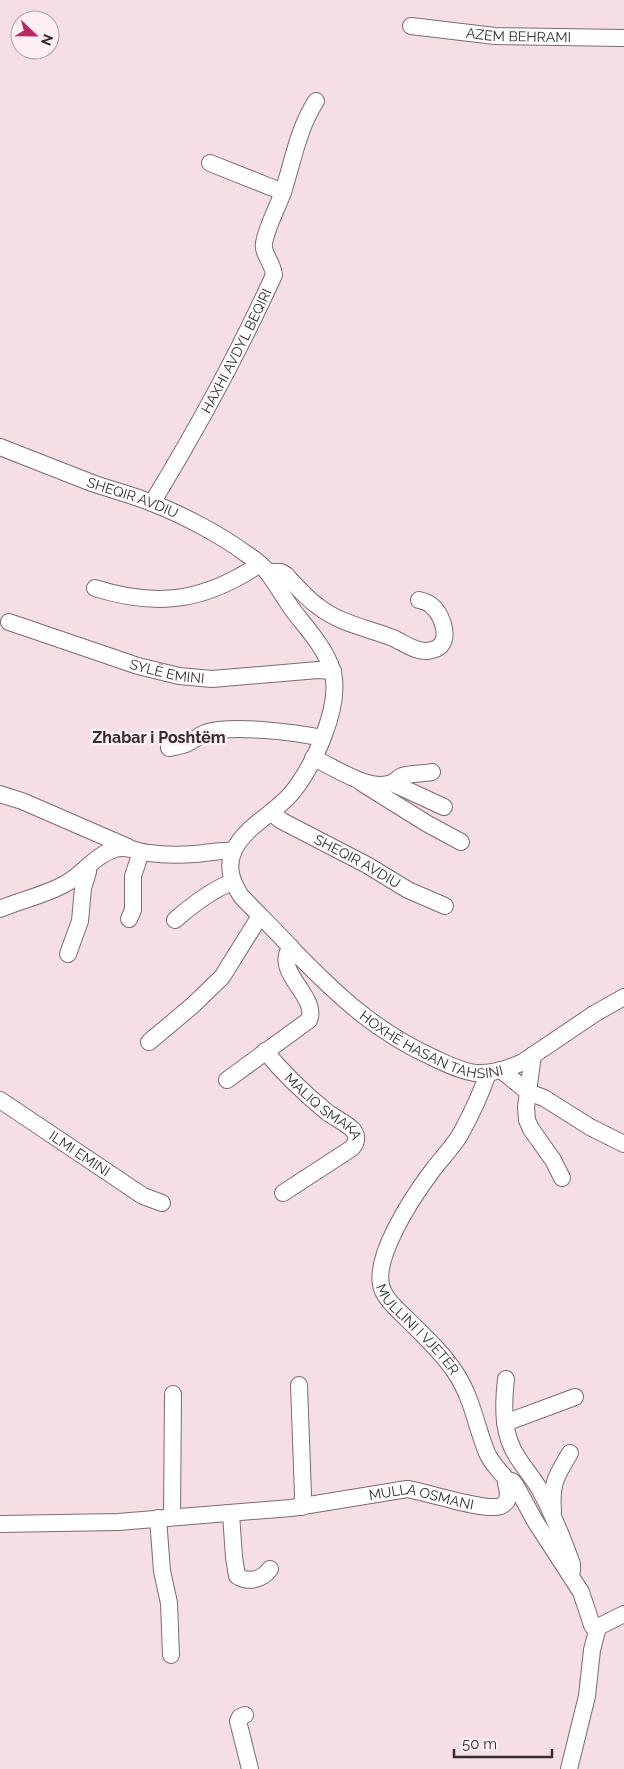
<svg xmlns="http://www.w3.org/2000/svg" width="624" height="1769" font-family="Raleway,sans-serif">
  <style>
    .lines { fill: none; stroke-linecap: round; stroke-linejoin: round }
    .minor-casing { stroke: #7e6a6f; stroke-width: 18 }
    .minor { stroke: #fff; stroke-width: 16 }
    .labels { text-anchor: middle; stroke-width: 5; stroke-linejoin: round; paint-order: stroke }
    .street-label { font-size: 14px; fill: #342b2d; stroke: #fdeff2 }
    .quarter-label { font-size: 16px; font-weight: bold; fill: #342b2d; stroke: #fdeff2 }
  </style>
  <rect width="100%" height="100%" fill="#f6dfe4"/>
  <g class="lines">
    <defs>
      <g id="minor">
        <path id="s1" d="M411 26 495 36 624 38"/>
        <polyline points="210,163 283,192"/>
        <path id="s2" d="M0 447C31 459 61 471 92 483 112 490 133 495 152 503 181 514 221 535 245 553 253 558 262 564 268 573 278 586 285 600 295 613 309 631 325 648 332 670 343 704 313 769 290 795 273 814 245 827 234 850 226 867 232 882 241 896 258 914 277 932 294 951 339 997 376 1032 436 1059 449 1065 461 1071 475 1073 492 1074 508 1069 523 1062L594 1014 624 997"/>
        <path id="s3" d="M152 503C197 429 238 354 274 275 273 263 262 253 264 243 267 226 277 209 283 192 293 161 298 129 316 101"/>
        <path d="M268 572H281L286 575C296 586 306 598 319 607 341 624 368 628 393 638 406 644 418 654 432 650 453 646 444 616 432 606 429 603 424 601 419 600"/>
        <path d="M95 588C158 608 205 601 260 564"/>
        <path id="s4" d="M9 622 138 666 179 676 212 679 318 670 333 671"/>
        <path d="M169 748C175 747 182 746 188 743 195 740 200 734 208 732 235 725 294 732 322 738"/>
        <path d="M313 758C335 767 368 792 392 783 396 781 398 778 402 776 411 773 423 774 432 772"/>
        <polyline points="362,783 426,823 461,842"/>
        <polyline points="392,783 444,807"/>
        <polyline points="0,794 22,801 128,847"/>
        <path id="s5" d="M271 813 282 821 367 865 408 890 445 906"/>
        <path d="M0 909C21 900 45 895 65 884 83 874 95 855 115 849 127 845 137 852 149 853 163 855 180 855 195 854 208 853 220 850 233 851"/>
        <polyline points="129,919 133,910 133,876 141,852"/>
        <path d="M175 920C192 905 210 891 232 882"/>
        <polyline points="68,954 80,921 83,888 88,872 87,868"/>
        <polyline points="149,1042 192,1006 222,977 260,916"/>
        <path id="s6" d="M265 1051C283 1073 305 1094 327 1112 335 1118 346 1123 353 1130 358 1137 357 1142 352 1148L283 1193"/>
        <polyline points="533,1055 526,1107 527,1120 531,1129 553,1160 562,1178"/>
        <polyline points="501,1070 528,1092 544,1098 590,1127 624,1144"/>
        <path id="s7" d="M488 1073C481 1094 471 1115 460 1135 452 1148 441 1159 432 1171 414 1195 367 1264 384 1293 389 1303 399 1311 407 1319 424 1336 442 1352 455 1372 472 1397 476 1426 487 1453 491 1463 501 1472 507 1480L512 1481 516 1486 535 1521 581 1592 592 1625 594 1628 598 1627 624 1614"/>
        <path d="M227 1080 309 1020C319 996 272 972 291 947"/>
        <path id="s8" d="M0 1100 143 1196 162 1203"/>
        <path d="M506 1379C503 1406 502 1435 518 1458 525 1469 533 1478 540 1490 553 1514 563 1539 572 1564V1571"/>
        <polyline points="299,1385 303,1495 302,1507"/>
        <polyline points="505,1423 575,1397"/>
        <path d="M553 1511C551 1482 556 1477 570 1453"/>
        <path d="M231 1514 234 1557 237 1576C248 1583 262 1580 270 1569"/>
        <polyline points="172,1517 173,1394"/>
        <polyline points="158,1518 162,1571 169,1603 171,1655"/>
        <path id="s9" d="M0 1524 118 1522 291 1508 407 1489C428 1492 484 1512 501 1506 503 1505 506 1502 507 1501L508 1493 506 1483 507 1480"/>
        <polyline points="245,1715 240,1717 238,1721 250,1769"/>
        <polyline points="569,1769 587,1696 592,1650 598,1627"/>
      </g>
    </defs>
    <use href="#minor" class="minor-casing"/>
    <use href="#minor" class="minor"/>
  </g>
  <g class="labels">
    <g class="street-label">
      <text dy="5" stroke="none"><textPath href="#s1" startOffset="108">AZEM BEHRAMI</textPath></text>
      <text dy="5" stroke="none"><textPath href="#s3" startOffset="174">HAXHI AVDYL BEQIRI</textPath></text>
      <text dy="5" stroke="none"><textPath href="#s2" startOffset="142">SHEQIR AVDIU</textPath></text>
      <text dy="5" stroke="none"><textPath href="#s4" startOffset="166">SYLË EMINI</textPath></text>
      <text dy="5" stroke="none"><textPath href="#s5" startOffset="99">SHEQIR AVDIU</textPath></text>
      <text dy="5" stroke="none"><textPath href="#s2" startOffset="926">HOXHË HASAN TAHSINI</textPath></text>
      <text dy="5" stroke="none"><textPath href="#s6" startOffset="81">MALIQ SMAKA</textPath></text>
      <text dy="5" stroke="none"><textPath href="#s8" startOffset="96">ILMI EMINI</textPath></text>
      <text dy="5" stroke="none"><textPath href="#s7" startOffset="299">MULLINI I VJETËR</textPath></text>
      <text dy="5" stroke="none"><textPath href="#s9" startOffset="424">MULLA OSMANI</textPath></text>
    </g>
    <g class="quarter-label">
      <text x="159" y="743">Zhabar i Poshtëm</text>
    </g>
  </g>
  <g transform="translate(35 35) rotate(112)"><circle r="24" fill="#fdeff2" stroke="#ada1a3"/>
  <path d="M0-4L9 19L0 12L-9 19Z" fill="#b72b62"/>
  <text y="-8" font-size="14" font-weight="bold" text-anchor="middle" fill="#342b2d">N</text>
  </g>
  <path d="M454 1749v8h98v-8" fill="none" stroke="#342b2d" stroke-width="2.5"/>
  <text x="462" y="1749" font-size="15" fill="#342b2d" stroke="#fdeff2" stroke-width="4" paint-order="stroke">50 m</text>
</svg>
